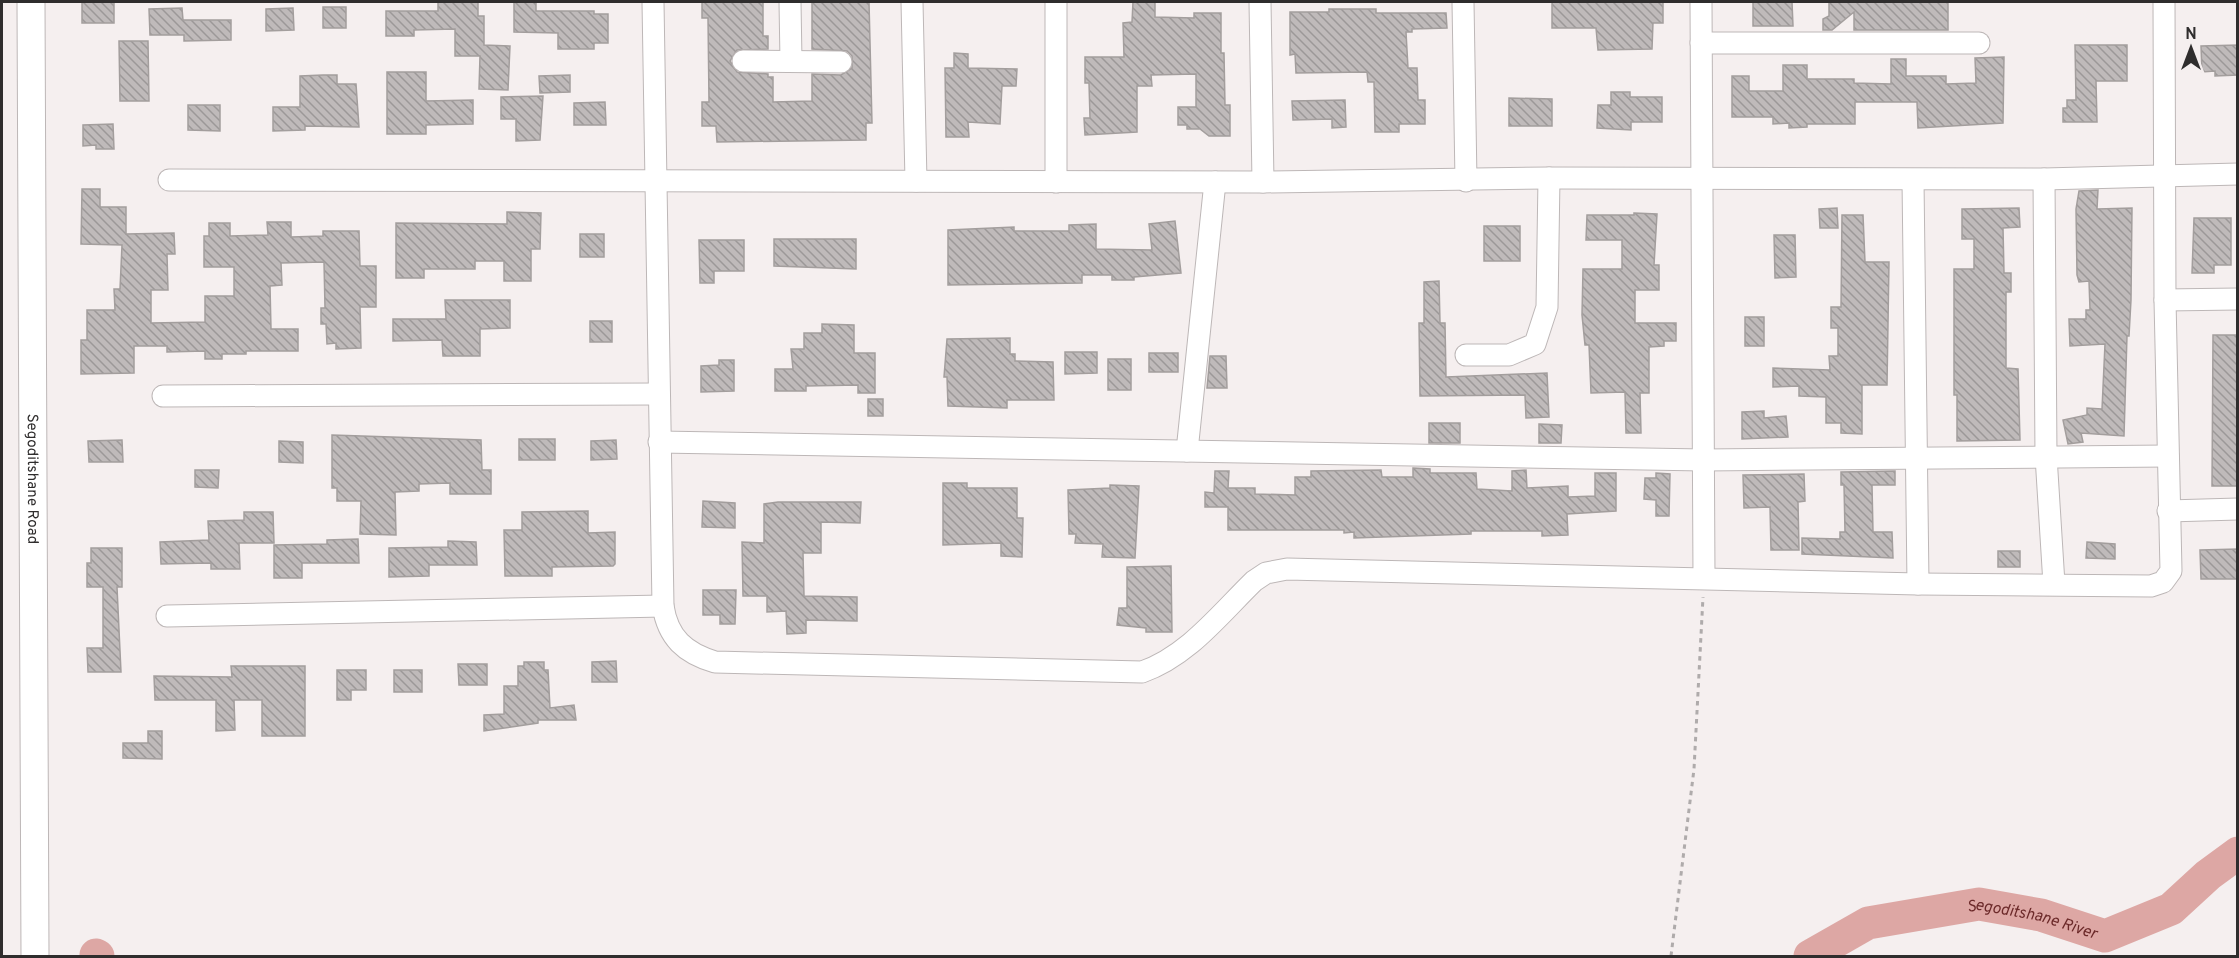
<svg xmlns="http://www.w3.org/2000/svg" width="2239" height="958" font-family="Overpass,sans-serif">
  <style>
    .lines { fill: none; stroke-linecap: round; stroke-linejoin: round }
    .river { stroke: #dda7a4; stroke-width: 33 }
    .building { fill: url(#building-back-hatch); stroke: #a39e9d; stroke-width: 1.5 }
    .minor-casing { stroke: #bdb7b7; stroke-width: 23 }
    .major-casing { stroke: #bdb7b7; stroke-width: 29 }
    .path { stroke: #afabab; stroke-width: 3; stroke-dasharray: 4.5 4.5; stroke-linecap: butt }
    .minor { stroke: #fff; stroke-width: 21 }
    .major { stroke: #fff; stroke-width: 27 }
    .labels { text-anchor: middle; stroke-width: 4.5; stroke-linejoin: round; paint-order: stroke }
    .street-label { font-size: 15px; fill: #2f2d2d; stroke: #f5efef }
    .water-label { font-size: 16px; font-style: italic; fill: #6c2a2a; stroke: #f5efef }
  </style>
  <defs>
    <pattern id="building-back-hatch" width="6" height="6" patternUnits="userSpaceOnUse" patternTransform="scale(1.5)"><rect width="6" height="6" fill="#bfbaba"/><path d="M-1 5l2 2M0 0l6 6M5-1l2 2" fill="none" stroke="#9c9898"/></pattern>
  </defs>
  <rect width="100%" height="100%" fill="#f5efef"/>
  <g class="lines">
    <g class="river">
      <polyline points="96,955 98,956"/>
      <path id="s1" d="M1810 956 1868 923 1979 904 2041 915 2105 936 2171 909 2208 875 2238 853"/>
    </g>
  </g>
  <g class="building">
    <rect x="82" y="2" width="32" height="21"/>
    <polygon points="438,2 478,2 478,16 484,16 484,45 510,46 508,90 479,89 480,56 455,56 455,29 414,30 414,36 386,36 386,11 438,11"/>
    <polygon points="514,2 536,2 536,11 594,11 594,14 608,14 608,43 594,43 594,49 558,49 558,33 514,32"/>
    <polygon points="702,2 763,2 763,36 768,36 768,49 737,50 730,61 737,72 768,74 768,77 773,77 773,102 812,101 812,74 841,75 852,68 852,56 847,51 812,49 812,2 869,2 872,123 866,123 866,140 717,142 716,126 702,126 702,102 709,102 708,18 702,18"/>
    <polygon points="1133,2 1155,2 1155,17 1194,18 1194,13 1221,13 1221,53 1224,53 1225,105 1230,105 1230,136 1209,136 1200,129 1187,129 1187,125 1178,125 1178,107 1196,107 1196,74 1151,75 1152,86 1137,86 1137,132 1085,135 1084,118 1090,118 1089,83 1085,83 1085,57 1124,57 1123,23 1132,22"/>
    <polygon points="1552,2 1663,2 1663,23 1653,23 1652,49 1598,50 1596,28 1552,28"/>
    <polygon points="1753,2 1792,2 1793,26 1753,26"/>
    <polygon points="1829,2 1948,2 1948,30 1854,30 1854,12 1832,30 1823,30 1823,19 1829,16"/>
    <rect x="323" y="7" width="23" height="21"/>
    <polygon points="182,8 183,20 231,20 231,40 184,41 184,35 150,35 149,9"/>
    <polygon points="293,8 294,30 266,31 266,9"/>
    <polygon points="1329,9 1376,9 1376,13 1446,13 1447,28 1412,29 1412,32 1406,32 1408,68 1417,68 1418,100 1425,100 1425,124 1399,124 1399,132 1375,132 1374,82 1368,82 1367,72 1296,73 1295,54 1290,55 1290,12 1329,12"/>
    <polygon points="119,41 148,41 149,101 120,101"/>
    <polygon points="2075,45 2127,45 2127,81 2096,81 2097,122 2063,122 2063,108 2067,108 2067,100 2076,100"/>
    <polygon points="2238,45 2238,75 2215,76 2215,71 2202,72 2201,46"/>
    <polygon points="954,53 968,54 968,68 1017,69 1016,86 1002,86 1000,124 968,122 969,137 946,137 945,68 954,68"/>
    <polygon points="2004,57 2003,123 1918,128 1917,102 1855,102 1855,124 1807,124 1807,127 1789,128 1789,123 1773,124 1773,117 1732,117 1732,76 1749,76 1749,91 1783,91 1783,65 1807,65 1807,79 1854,79 1854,83 1891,84 1891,59 1906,59 1906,76 1946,76 1946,84 1976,83 1975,58"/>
    <polygon points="387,72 426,72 426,101 473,100 473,124 426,125 426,134 387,134"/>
    <polygon points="323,75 337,75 337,84 356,84 359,127 305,126 305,130 273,131 273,107 300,107 300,76"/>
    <polygon points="570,75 570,92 540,93 539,76"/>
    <polygon points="1611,92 1630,92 1630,97 1662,97 1662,122 1631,122 1631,130 1597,128 1598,105 1611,105"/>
    <polygon points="543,96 540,140 516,141 516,119 501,119 501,97"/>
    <polygon points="1509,98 1552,99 1552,126 1509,126"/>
    <polygon points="1345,100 1346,127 1332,128 1332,119 1293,120 1292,101"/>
    <polygon points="605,102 606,125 574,125 574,103"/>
    <polygon points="188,105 220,105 220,131 188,130"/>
    <polygon points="113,124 114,149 96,149 96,145 83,146 83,125"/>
    <polygon points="82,189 100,189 100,207 126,207 126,234 174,233 175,254 167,254 168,290 151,290 151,323 205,322 205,296 234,296 234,267 204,267 204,236 209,236 209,223 230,223 230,236 268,235 267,222 291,222 291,237 323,236 323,231 359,231 360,266 376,266 376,307 360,307 361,348 336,349 336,343 327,344 326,324 321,324 321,308 325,308 324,262 281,263 282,285 270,286 271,329 298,329 298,351 246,351 246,354 222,354 222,359 205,359 205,351 167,352 167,346 134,346 134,373 81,374 81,340 87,340 87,310 115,310 114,289 120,289 122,245 81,244"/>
    <polygon points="2098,190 2097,209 2132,208 2131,300 2129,336 2127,336 2124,436 2081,433 2083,442 2068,444 2063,420 2087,415 2087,408 2102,409 2105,344 2070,346 2069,319 2086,319 2086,310 2090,310 2089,281 2079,282 2077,275 2076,209 2079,191"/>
    <polygon points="1837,208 1838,228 1820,228 1819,209"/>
    <polygon points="2019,208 2020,227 2003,228 2004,273 2011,273 2011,292 2006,292 2006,368 2018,369 2020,440 1957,441 1957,395 1954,395 1954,269 1974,269 1974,239 1962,239 1962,209"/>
    <polygon points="507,212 541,213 540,249 531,249 531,281 504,281 504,261 475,261 475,269 424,269 424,278 396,278 396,223 507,224"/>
    <polygon points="1634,213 1657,214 1654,265 1659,265 1659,290 1635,290 1635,323 1676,323 1676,341 1664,341 1664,346 1649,347 1649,393 1640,393 1641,433 1626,433 1625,392 1591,393 1589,345 1585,345 1582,315 1583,269 1622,269 1622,240 1586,240 1587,215 1634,215"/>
    <polygon points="1842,215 1863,215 1865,262 1889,262 1887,385 1862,385 1862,434 1841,433 1841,423 1826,423 1826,397 1799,396 1799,386 1773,387 1773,368 1830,370 1829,356 1838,356 1838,328 1831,328 1831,307 1841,307"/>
    <polygon points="2194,218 2231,218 2231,265 2214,265 2214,273 2192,273"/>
    <polygon points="1175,221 1181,273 1134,277 1134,280 1112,280 1112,275 1082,275 1082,283 948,285 948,230 1014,227 1014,231 1069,231 1069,225 1096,224 1096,249 1152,250 1149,224"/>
    <rect x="1484" y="226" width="36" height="35"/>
    <rect x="580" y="234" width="24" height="23"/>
    <polygon points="1774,235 1795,235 1796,277 1775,278"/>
    <polygon points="774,239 856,239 856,269 774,266"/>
    <polygon points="699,240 744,240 744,271 714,271 714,283 700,283"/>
    <polygon points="1439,281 1440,323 1445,323 1446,377 1547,373 1549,417 1526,418 1525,395 1420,396 1419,323 1424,323 1424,282"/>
    <polygon points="445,300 510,300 510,328 480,329 480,356 443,356 442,340 393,341 393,319 446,319"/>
    <rect x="1745" y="317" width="19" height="29"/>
    <rect x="590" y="321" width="22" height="21"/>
    <polygon points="822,324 854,325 854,353 875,353 875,393 858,393 858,385 806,386 806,391 775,391 775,369 793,369 791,349 804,349 804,333 822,333"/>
    <polygon points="2213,335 2238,335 2238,486 2212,486"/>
    <polygon points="1010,338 1010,354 1015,354 1015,361 1053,362 1054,400 1007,400 1007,408 948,406 947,377 944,377 947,339"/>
    <polygon points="1065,352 1097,352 1097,373 1065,374"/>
    <rect x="1149" y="353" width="29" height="19"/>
    <polygon points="1210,356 1226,356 1227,388 1207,388"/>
    <rect x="1108" y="359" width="23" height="31"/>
    <polygon points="719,360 734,360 734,391 701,392 701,366 719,365"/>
    <rect x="868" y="399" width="15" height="17"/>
    <polygon points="1764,411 1764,418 1786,416 1788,437 1742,439 1742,412"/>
    <rect x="1429" y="423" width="31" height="20"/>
    <polygon points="1539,424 1562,425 1561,443 1539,443"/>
    <polygon points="332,435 481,440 482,470 491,470 491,494 450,494 450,483 419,484 419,491 395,492 396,535 360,534 361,501 337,501 337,488 332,488"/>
    <rect x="519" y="439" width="36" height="21"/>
    <polygon points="122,440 123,462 89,462 88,441"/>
    <polygon points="616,440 617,459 591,460 591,441"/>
    <polygon points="279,441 303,442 303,463 279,462"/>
    <polygon points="1413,468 1430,469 1430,473 1476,473 1477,489 1512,491 1512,471 1526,470 1527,488 1568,486 1568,497 1595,496 1595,473 1616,473 1616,511 1567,514 1568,535 1542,536 1542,531 1471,531 1471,534 1354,538 1354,532 1344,533 1344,530 1228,530 1228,507 1205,507 1205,492 1214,493 1215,471 1229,471 1228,488 1255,488 1255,494 1295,495 1295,477 1311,477 1311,471 1381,470 1382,477 1413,477"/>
    <polygon points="195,470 219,470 218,488 195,487"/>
    <polygon points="1895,471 1895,485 1872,485 1873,532 1892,532 1893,558 1802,554 1802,538 1840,539 1840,532 1845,532 1844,485 1841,485 1841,472"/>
    <polygon points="1656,473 1670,474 1669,516 1656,516 1656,500 1644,499 1645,478 1656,478"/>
    <polygon points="1804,474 1805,501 1798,502 1799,550 1771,550 1770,507 1744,508 1743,475"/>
    <polygon points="943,483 967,483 967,488 1017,488 1017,518 1023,518 1022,557 1001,556 1001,543 943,545"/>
    <polygon points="1110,485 1139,486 1135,558 1102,557 1103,544 1075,543 1076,534 1069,534 1068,490 1110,488"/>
    <polygon points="703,501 735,503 735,528 702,527"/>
    <polygon points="778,502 861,502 860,523 821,522 821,553 803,553 804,596 857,597 857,621 806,620 806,633 787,634 786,611 767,612 767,596 743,596 742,542 764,543 764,504"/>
    <polygon points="588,511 588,533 615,532 615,564 613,566 552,567 552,576 505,576 504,530 522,530 522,512"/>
    <polygon points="244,512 273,512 274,543 239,543 240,569 211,569 211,563 161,564 160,542 209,540 208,521 244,520"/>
    <polygon points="358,539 359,563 302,563 302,578 274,578 274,545 327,544 327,540"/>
    <polygon points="448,541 476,542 477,565 429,565 429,576 389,577 389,548 448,547"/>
    <polygon points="2087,542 2115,544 2115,559 2086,558"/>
    <polygon points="91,548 122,548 122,587 117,587 121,672 88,672 87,648 103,648 103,587 87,587 87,563 91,563"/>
    <polygon points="2238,549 2238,579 2201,579 2200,550"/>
    <rect x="1998" y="551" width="22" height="16"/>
    <polygon points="1171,566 1172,632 1146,632 1146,628 1117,625 1119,608 1127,608 1127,567"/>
    <polygon points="703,590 736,590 735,624 720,624 720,615 703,615"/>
    <polygon points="616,661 617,682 592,682 592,662"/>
    <polygon points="524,662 544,662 544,670 548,670 550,708 574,705 576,720 538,720 538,723 484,731 484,715 504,714 504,686 518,686 518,666 524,666"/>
    <polygon points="458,664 487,664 487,685 459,685"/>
    <polygon points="231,666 305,666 305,736 262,736 262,700 234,700 235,730 216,731 216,700 155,700 154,676 232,677"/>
    <polygon points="337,670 366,670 366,690 351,690 351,700 337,700"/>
    <rect x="394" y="670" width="28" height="22"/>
    <polygon points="148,731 162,731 162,759 123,758 123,743 148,743"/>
  </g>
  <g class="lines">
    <defs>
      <g id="minor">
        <path d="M653 2 663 606C668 638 685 653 715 662L1142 672C1188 656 1220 614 1254 581L1266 573 1287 569 1918 584 2151 586 2163 582 2171 571 2165 300 2164 2"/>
        <polyline points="790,2 791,61"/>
        <polyline points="912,2 916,181"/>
        <polyline points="1260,2 1263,182"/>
        <polyline points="1463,2 1466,181"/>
        <polyline points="1701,2 1704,577"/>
        <polyline points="1701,43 1979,43"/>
        <polyline points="743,61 841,62"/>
        <polyline points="2044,179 2046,456 2054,584"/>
        <polyline points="169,180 1263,182 1549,178 2044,179 2238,174"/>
        <polyline points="1913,180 1918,584"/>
        <polyline points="1056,182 1056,2"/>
        <polyline points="2165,300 2238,299"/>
        <polyline points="1466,355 1509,355 1535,344 1547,307 1549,178"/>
        <polyline points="163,396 658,394"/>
        <polyline points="659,442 1704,460 2168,456"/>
        <polyline points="1187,451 1215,182"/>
        <polyline points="2168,511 2238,509"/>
        <polyline points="167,616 663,606"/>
      </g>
      <g id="major">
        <path id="s2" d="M31 2 35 956"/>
      </g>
    </defs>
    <use href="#minor" class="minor-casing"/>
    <use href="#major" class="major-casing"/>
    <polyline class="path" points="1671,956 1694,769 1703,597"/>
    <use href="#minor" class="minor"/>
    <use href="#major" class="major"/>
  </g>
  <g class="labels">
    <g class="street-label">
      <text dy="5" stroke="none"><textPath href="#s2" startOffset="477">Segoditshane Road</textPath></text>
    </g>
    <g class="water-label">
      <text dy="6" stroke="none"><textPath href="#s1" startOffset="234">Segoditshane River</textPath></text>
    </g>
  </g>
  <rect width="2239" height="958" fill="none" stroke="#2f2d2d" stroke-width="6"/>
  <g transform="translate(2191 48)" stroke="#f5efef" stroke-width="4.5" paint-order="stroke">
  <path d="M0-4.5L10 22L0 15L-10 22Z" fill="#2f2d2d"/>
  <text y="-9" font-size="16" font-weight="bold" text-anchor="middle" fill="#2f2d2d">N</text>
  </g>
</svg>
